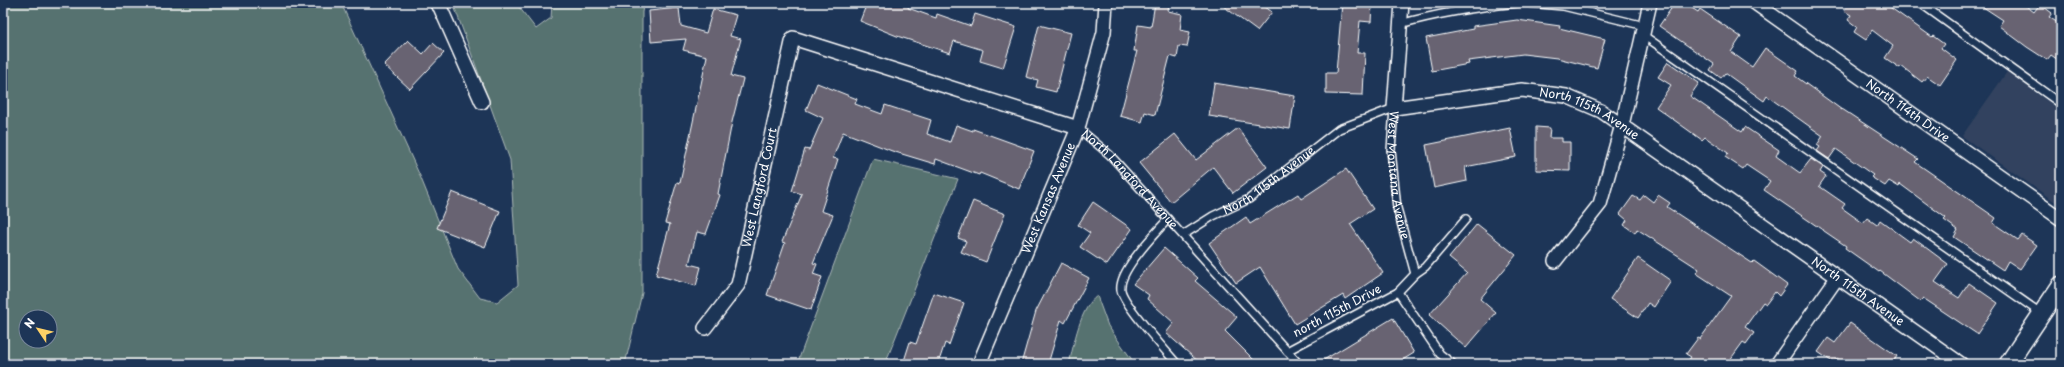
<svg xmlns="http://www.w3.org/2000/svg" width="2064" height="367" font-family="'Playpen Sans',sans-serif">
  <style>
    .built { fill: #33435f }
    .green { fill: #57726f; stroke: #abb8b7; fill-rule: evenodd }
    .building { fill: #676372; stroke: #fff }
    .lines { fill: none; stroke-linecap: round; stroke-linejoin: round }
    .service-casing { stroke: #fff; stroke-width: 10 }
    .minor-casing { stroke: #fff; stroke-width: 16 }
    .tertiary-casing { stroke: #fff; stroke-width: 20 }
    .service { stroke: #1d3557; stroke-width: 7 }
    .minor { stroke: #1d3557; stroke-width: 13 }
    .tertiary { stroke: #1d3557; stroke-width: 17 }
    .labels { text-anchor: middle; stroke-width: 4; stroke-linejoin: round; paint-order: stroke }
    .street-label { font-size: 12px; fill: #fff; stroke: #1d3557 }
  </style>
  <rect width="100%" height="100%" fill="#1d3557"/>
  <filter id="ink" filterUnits="userSpaceOnUse"><feTurbulence type="fractalNoise" baseFrequency=".025" numOctaves="2"/><feDisplacementMap in="SourceGraphic" scale="8" xChannelSelector="R" yChannelSelector="G"/><feConvolveMatrix kernelMatrix="1 2 1 2 8 2 1 2 1" color-interpolation-filters="sRGB"/></filter>
  <g filter="url(#ink)">
    <polygon class="built" points="2007,72 2061,111 2061,206 1962,136"/>
    <g class="green">
      <path d="M3 3H341L420 176 458 269 480 298 497 302 518 285 510 160 453 3H516L536 29 551 18 552 3H644L642 12V293L625 364H3ZM26 317H50V341H26Z"/>
      <polygon points="873,159 958,179 885,364 797,364"/>
      <path d="M1097 296 1108 326 1135 364H1069C1074 344 1080 308 1097 296Z"/>
    </g>
    <g class="building">
      <polygon points="867,3 910,3 908,8 936,18 937,14 971,26 975,14 1016,27 1003,68 980,61 983,50 954,41 950,53 897,36 860,21"/>
      <polygon points="1155,3 1169,3 1168,11 1182,14 1180,30 1190,32 1187,47 1179,46 1177,58 1170,56 1155,115 1145,112 1142,122 1120,116 1137,51 1134,51 1138,25 1151,27"/>
      <polygon points="1219,3 1260,3 1272,12 1257,31"/>
      <polygon points="1342,3 1372,4 1371,22 1360,21 1357,53 1365,53 1363,95 1326,94 1326,73 1336,73"/>
      <polygon points="1675,3 1684,3 1698,12 1700,9 1741,37 1731,52 1752,67 1765,48 1798,71 1795,76 1842,110 1842,109 1918,159 1915,162 1996,218 1993,223 2018,240 2022,235 2037,245 2020,269 2008,261 2003,270 1954,237 1958,230 1944,220 1946,218 1900,184 1899,187 1889,181 1885,186 1871,177 1873,175 1836,149 1829,159 1817,151 1820,147 1817,145 1823,136 1767,96 1764,101 1725,73 1721,78 1710,70 1714,64 1659,26"/>
      <polygon points="1849,3 1884,3 1932,37 1933,36 1944,44 1941,48 1957,60 1940,85 1927,76 1922,82 1901,66 1900,68 1885,58 1893,46 1872,30 1866,40 1854,32 1857,27 1848,20 1851,15 1844,11"/>
      <polygon points="1977,3 2022,3 2034,12 2040,4 2052,13 2049,17 2061,25 2061,62 2051,55 2047,60 2027,47 1999,26 2003,20"/>
      <polygon points="679,8 681,26 706,33 713,9 736,15 730,36 741,39 731,76 743,79 732,122 718,194 720,195 706,234 697,232 689,264 701,267 696,286 656,275 670,224 665,223 677,182 680,183 707,56 683,50 686,39 651,42 649,11"/>
      <polygon points="1517,20 1560,26 1559,28 1605,39 1597,68 1557,58 1523,54 1468,61 1469,64 1432,71 1426,38 1473,29 1473,26"/>
      <polygon points="1039,25 1071,33 1056,92 1036,87 1038,80 1026,77"/>
      <polygon points="408,40 423,54 433,43 444,53 410,89 384,65"/>
      <polygon points="1668,62 1699,83 1690,96 1742,132 1745,127 1779,150 1776,156 1800,173 1811,159 1823,167 1820,172 1826,176 1819,186 1845,204 1842,208 1863,223 1867,218 1877,225 1880,220 1910,242 1913,238 1948,264 1935,282 1959,298 1969,283 1998,303 1977,334 1923,298 1920,301 1880,271 1879,272 1845,248 1846,246 1764,190 1770,181 1746,165 1743,169 1725,157 1728,153 1705,137 1702,140 1656,107 1671,85 1658,77"/>
      <polygon points="817,83 857,99 855,104 882,114 885,105 931,120 927,134 950,142 956,125 973,131 973,129 1034,151 1019,189 980,173 979,175 936,159 935,164 892,151 843,132 833,158 838,159 821,211 833,215 813,263 817,264 813,274 822,277 811,310 767,295 785,243 782,242 802,194 792,191 805,149 809,150 823,118 806,110"/>
      <polygon points="1214,83 1295,96 1290,129 1209,116"/>
      <polygon points="1536,127 1550,128 1549,138 1562,138 1562,142 1570,142 1570,171 1536,170"/>
      <polygon points="1238,128 1267,167 1233,193 1213,167 1171,202 1139,163 1175,134 1196,160"/>
      <polygon points="1510,128 1516,157 1465,167 1467,181 1434,188 1426,145"/>
      <polygon points="1346,169 1373,209 1350,224 1383,273 1345,299 1343,295 1295,324 1260,267 1236,283 1209,243 1246,217 1250,224 1298,194 1301,199"/>
      <polygon points="452,192 500,211 485,247 437,228"/>
      <polygon points="1644,195 1653,202 1658,195 1670,203 1667,207 1752,263 1754,261 1787,285 1779,296 1775,292 1766,304 1763,302 1745,327 1754,333 1746,344 1743,342 1727,364 1686,364 1691,357 1686,354 1698,338 1700,339 1731,296 1696,273 1699,269 1637,229 1635,233 1624,225 1627,220 1620,214 1633,196 1640,200"/>
      <polygon points="973,201 1005,214 986,262 961,252 966,241 958,238"/>
      <polygon points="1093,202 1132,229 1107,265 1080,247 1090,233 1078,225"/>
      <polygon points="1477,224 1516,255 1480,299 1496,313 1466,348 1429,315 1467,273 1449,258"/>
      <polygon points="1164,248 1198,278 1195,281 1237,317 1225,331 1258,364 1201,364 1166,333 1174,323 1147,299 1149,295 1133,284"/>
      <polygon points="1638,258 1671,281 1654,307 1648,303 1638,318 1610,299"/>
      <polygon points="1061,263 1089,278 1065,323 1061,320 1048,364 1021,364 1036,311"/>
      <polygon points="934,293 964,303 949,345 945,343 938,364 903,364 910,342 916,344"/>
      <polygon points="1393,318 1414,353 1396,364 1317,364"/>
      <polygon points="1850,323 1897,356 1892,364 1845,364 1837,358 1834,363 1818,352 1828,338 1835,343"/>
    </g>
    <g class="lines">
      <defs>
        <g id="service">
          <polyline points="1528,3 1563,6 1645,26"/>
          <polyline points="1920,3 2061,104"/>
          <path d="M1400 24C1439 13 1477 7 1517 3"/>
          <polyline points="1643,35 2042,314"/>
          <path id="s1" d="M1078 128 1110 155 1299 364"/>
          <path d="M1168 219C1156 233 1118 271 1121 290 1124 305 1165 350 1177 364"/>
          <path id="s2" d="M1183 235 1213 216 1249 199 1339 129 1394 108 1391 150 1397 208 1415 274 1398 292 1287 351"/>
          <polyline points="1415,274 1425,267 1466,219"/>
          <polyline points="1398,292 1440,354 1453,364"/>
        </g>
        <g id="minor">
          <polyline points="436,3 440,7 482,102"/>
          <path id="s3" d="M1402 3 1394 108 1522 90 1566 96 1601 111 1961 364"/>
          <path id="s4" d="M1755 3 2061 219"/>
          <polyline points="1555,261 1600,204 1622,125 1650,3"/>
          <path id="s5" d="M705 328 738 285 793 38 1078 128"/>
          <path id="s6" d="M979 364 1078 128 1104 32 1106 3"/>
          <polyline points="1777,364 1837,278"/>
        </g>
        <polyline id="tertiary" points="2008,364 2061,285"/>
      </defs>
      <use href="#service" class="service-casing"/>
      <use href="#minor" class="minor-casing"/>
      <use href="#tertiary" class="tertiary-casing"/>
      <use href="#service" class="service"/>
      <use href="#minor" class="minor"/>
      <use href="#tertiary" class="tertiary"/>
    </g>
  </g>
  <g class="labels">
    <g class="street-label">
      <text dy="4" stroke="none"><textPath href="#s4" startOffset="187">North 114th Drive</textPath></text>
      <text dy="4" stroke="none"><textPath href="#s3" startOffset="307">North 115th Avenue</textPath></text>
      <text dy="4" stroke="none"><textPath href="#s2" startOffset="316">West Montana Avenue</textPath></text>
      <text dy="4" stroke="none"><textPath href="#s1" startOffset="73">North Langford Avenue</textPath></text>
      <text dy="4" stroke="none"><textPath href="#s2" startOffset="102">North 115th Avenue</textPath></text>
      <text dy="4" stroke="none"><textPath href="#s5" startOffset="154">West Langford Court</textPath></text>
      <text dy="4" stroke="none"><textPath href="#s6" startOffset="180">West Kansas Avenue</textPath></text>
      <text dy="4" stroke="none"><textPath href="#s3" startOffset="631">North 115th Avenue</textPath></text>
      <text transform="translate(1337 311) rotate(-28)" y="4">north 115th Drive</text>
    </g>
  </g>
  <rect width="2064" height="367" fill="none" stroke="#1d3557" stroke-width="16"/>
  <rect x="8" y="8" width="2048" height="351" fill="none" stroke="#fff" stroke-width="1.5" filter="url(#ink)"/>
  <g transform="translate(38 329) rotate(305)"><circle r="19" fill="#1d3557" stroke="#77869a"/>
  <path d="M0-3L7 15L0 10L-7 15Z" fill="#ffd166"/>
  <text y="-6" font-size="11" font-weight="bold" text-anchor="middle" fill="#ffffff">N</text>
  </g>
</svg>
